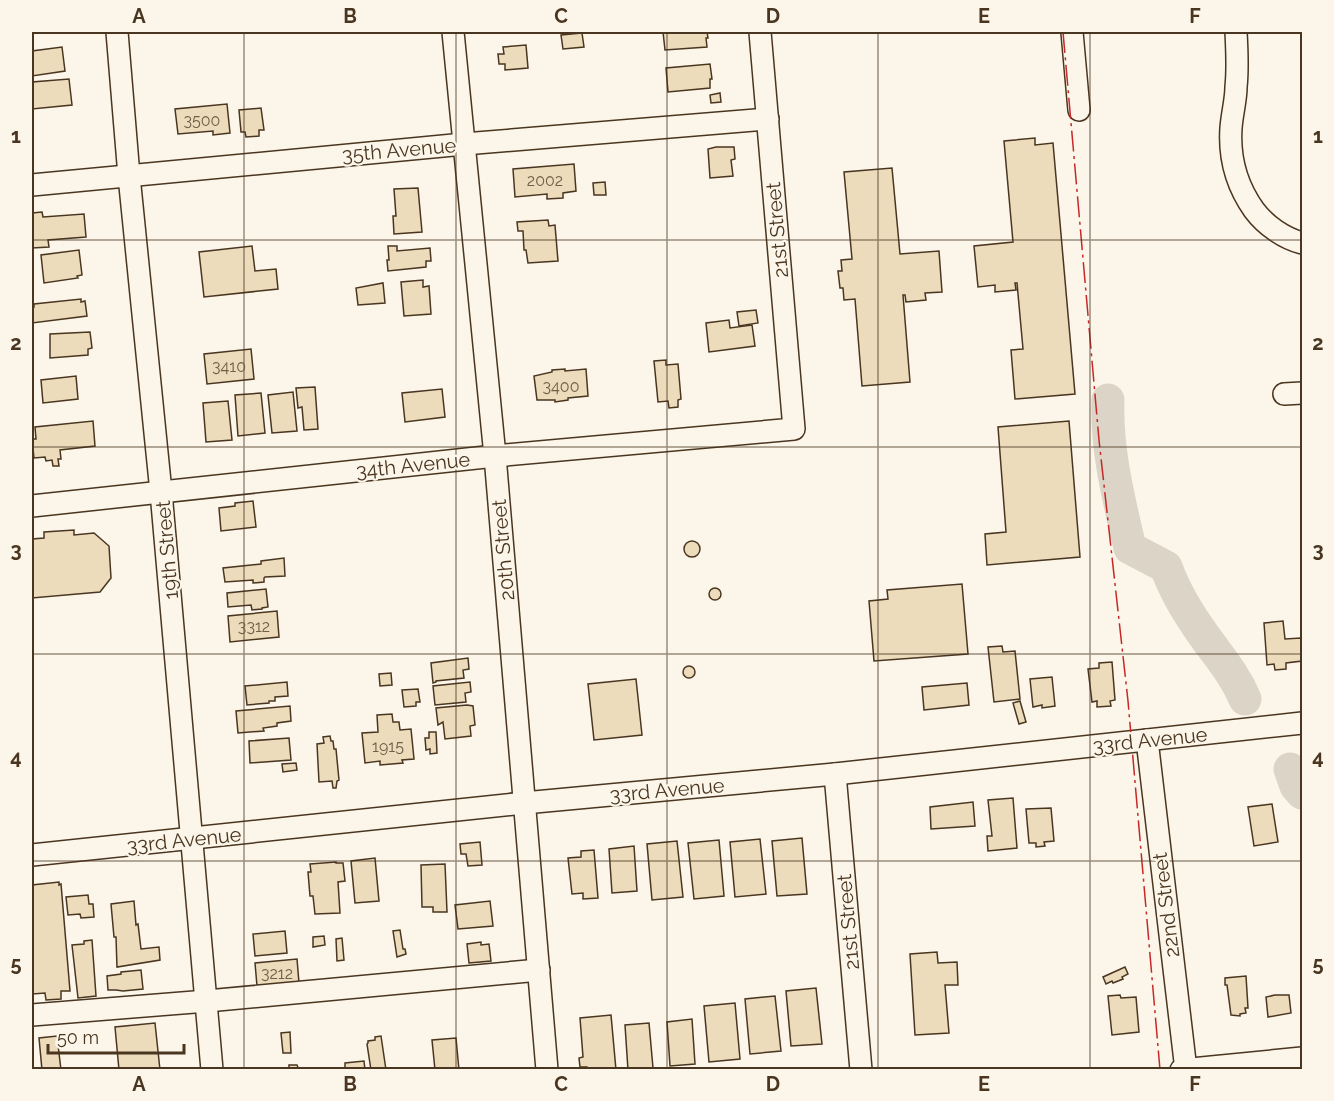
<svg xmlns="http://www.w3.org/2000/svg" width="1334" height="1101" font-family="Raleway,sans-serif">
  <style>
    .lines { fill: none; stroke-linecap: round; stroke-linejoin: round }
    .river { stroke: #dcd4c6; stroke-width: 33 }
    .building { fill: #ecdcbc; stroke: #4a3520; stroke-width: 1.5 }
    .minor-casing { stroke: #4a3520; stroke-width: 24 }
    .minor { stroke: #fbf6e9; stroke-width: 21 }
    .power { stroke: #c62828; stroke-width: 1.5; stroke-dasharray: 21 4.5 3 4.5; stroke-linecap: butt }
    .grid { fill: none; stroke: #4a3520; stroke-width: 1.5; stroke-opacity: 0.55 }
    .labels { text-anchor: middle; stroke-width: 4.5; stroke-linejoin: round; paint-order: stroke }
    .number-label { font-size: 16px; fill: #725f47 }
    .street-label { font-size: 20px; fill: #4a3520; stroke: #fbf6e9 }
    .neatline { fill: none; stroke: #4a3520; stroke-width: 2 }
    .grid-label { font-size: 20px; text-anchor: middle; font-weight: bold; fill: #4a3520 }
  </style>
  <rect width="100%" height="100%" fill="#fbf6e9"/>
  <g class="lines">
    <g class="river">
      <path d="M1108 400C1106 450 1119 500 1130 548L1166 567C1175 592 1189 615 1205 637 1220 658 1235 675 1245 699"/>
      <polyline points="1290,769 1296,786 1302,793"/>
    </g>
  </g>
  <g class="building">
    <polygon points="663,32 707,32 708,38 706,38 707,47 665,50"/>
    <polygon points="582,33 584,47 563,49 561,35"/>
    <polygon points="526,45 528,68 505,70 505,64 499,64 498,54 504,54 503,47"/>
    <polygon points="62,47 65,71 32,76 32,51"/>
    <polygon points="710,64 712,79 710,79 710,88 668,92 666,68"/>
    <polygon points="69,79 72,105 32,109 32,82"/>
    <polygon points="720,93 721,102 711,103 710,95"/>
    <polygon points="227,104 230,133 213,135 213,131 178,134 175,109"/>
    <polygon points="261,108 264,130 259,130 259,136 246,137 245,132 241,132 239,110"/>
    <polygon points="1035,138 1035,145 1053,143 1075,394 1015,399 1011,350 1023,349 1017,283 1015,283 1016,290 995,292 995,285 978,287 974,246 1013,242 1004,141"/>
    <polygon points="716,147 734,147 735,159 731,160 733,176 710,178 708,149"/>
    <polygon points="574,164 576,191 563,193 563,198 547,199 547,194 515,197 513,169"/>
    <polygon points="892,168 900,254 939,251 942,292 925,293 926,300 906,302 905,295 903,295 910,382 862,386 855,299 844,300 843,288 840,288 838,271 842,271 841,260 852,259 844,172"/>
    <polygon points="605,182 606,195 594,195 593,183"/>
    <polygon points="418,188 422,232 394,234 393,216 396,216 394,189"/>
    <polygon points="42,212 43,217 84,214 86,237 48,240 49,247 32,248 32,213"/>
    <polygon points="548,220 549,226 555,225 558,261 528,263 526,250 524,250 523,231 518,231 517,222"/>
    <polygon points="252,246 255,271 276,269 278,289 204,297 199,252"/>
    <polygon points="388,246 397,246 397,251 430,248 431,261 426,261 426,267 388,271 387,260 389,260"/>
    <polygon points="79,250 82,275 77,276 78,278 44,283 41,255"/>
    <polygon points="423,280 423,287 429,286 431,314 404,316 401,282"/>
    <polygon points="383,283 385,303 358,305 356,288"/>
    <polygon points="81,299 81,302 85,301 87,316 32,323 32,307 34,307 34,304"/>
    <polygon points="756,310 758,323 739,326 737,312"/>
    <polygon points="729,320 730,328 752,325 755,346 709,352 706,323"/>
    <polygon points="90,332 92,348 88,349 88,355 50,358 50,334"/>
    <polygon points="251,349 254,379 207,384 204,354"/>
    <polygon points="666,360 666,365 678,364 681,399 678,400 678,407 669,408 668,401 658,402 654,361"/>
    <polygon points="565,369 565,371 586,369 588,396 568,398 568,400 555,402 555,400 537,400 534,376 552,372 552,370"/>
    <polygon points="76,376 78,399 43,403 41,380"/>
    <polygon points="315,387 318,429 304,430 302,407 298,408 296,388"/>
    <polygon points="442,389 445,417 405,422 402,393"/>
    <polygon points="293,392 297,431 272,433 268,395"/>
    <polygon points="261,393 265,433 238,436 235,395"/>
    <polygon points="228,401 232,440 206,442 203,403"/>
    <polygon points="93,421 95,446 60,450 61,459 58,459 59,466 53,466 52,460 46,461 45,457 34,458 32,439 36,439 35,427"/>
    <polygon points="1069,421 1080,557 987,565 985,534 1006,532 998,427"/>
    <polygon points="253,501 256,527 221,531 219,508 235,506 235,503"/>
    <polygon points="74,530 74,535 94,533 109,546 111,578 100,592 32,598 32,539 44,538 44,532"/>
    <circle cx="692" cy="549" r="8"/>
    <polygon points="284,558 285,576 265,577 264,578 264,582 253,583 253,580 225,582 223,568 261,564 261,561"/>
    <polygon points="962,584 968,654 874,661 869,601 888,599 887,590"/>
    <circle cx="715" cy="594" r="6"/>
    <polygon points="266,589 268,607 262,608 262,609 252,610 251,605 228,607 227,593"/>
    <polygon points="277,611 279,637 230,642 228,616"/>
    <polygon points="1283,621 1285,639 1301,638 1302,661 1286,663 1286,669 1275,670 1274,664 1267,665 1264,623"/>
    <polygon points="1002,646 1003,652 1015,651 1020,699 994,702 988,647"/>
    <polygon points="468,658 469,669 463,670 464,678 436,681 436,682 433,683 431,663"/>
    <polygon points="1112,662 1115,700 1110,701 1111,706 1097,707 1097,701 1092,702 1088,669 1099,668 1099,663"/>
    <circle cx="689" cy="672" r="6"/>
    <polygon points="391,673 392,685 380,686 379,674"/>
    <polygon points="1052,677 1055,706 1042,708 1042,705 1033,707 1030,679"/>
    <polygon points="636,679 642,735 594,740 588,684"/>
    <polygon points="287,682 288,696 275,697 275,701 269,701 269,703 247,705 245,686"/>
    <polygon points="470,682 471,692 465,693 466,702 435,705 433,686"/>
    <polygon points="967,683 969,705 924,710 922,687"/>
    <polygon points="418,689 420,702 416,702 416,706 404,707 402,690"/>
    <polygon points="1020,701 1026,722 1019,724 1013,703"/>
    <polygon points="467,705 473,706 475,725 470,726 471,736 445,739 443,722 438,725 436,708"/>
    <polygon points="290,706 291,721 277,723 277,726 263,728 264,731 238,733 236,711"/>
    <polygon points="392,714 393,722 399,722 400,730 411,729 414,759 402,760 403,763 380,765 380,761 365,763 362,733 378,732 377,715"/>
    <polygon points="429,732 436,732 437,753 430,754 430,749 426,750 425,738 429,738"/>
    <polygon points="330,736 331,741 333,741 334,749 336,749 339,780 337,781 336,788 333,788 332,781 319,782 317,744 324,743 323,737"/>
    <polygon points="289,738 291,760 250,763 249,741"/>
    <polygon points="296,763 297,770 283,772 282,764"/>
    <polygon points="1013,798 1017,848 988,851 987,836 992,836 988,800"/>
    <polygon points="973,802 975,826 931,829 930,807"/>
    <polygon points="1272,804 1278,842 1254,846 1248,807"/>
    <polygon points="1051,808 1054,841 1044,842 1045,846 1036,847 1036,843 1029,843 1026,809"/>
    <polygon points="802,838 807,894 777,896 772,841"/>
    <polygon points="760,839 766,894 735,897 730,842"/>
    <polygon points="719,840 724,896 694,899 688,843"/>
    <polygon points="677,841 683,897 652,900 647,844"/>
    <polygon points="480,842 482,865 468,866 466,854 461,854 460,844"/>
    <polygon points="634,846 637,891 612,893 609,849"/>
    <polygon points="594,850 598,898 583,899 583,893 572,894 568,858 581,857 581,851"/>
    <polygon points="375,858 379,901 355,903 351,861"/>
    <polygon points="336,862 336,863 343,863 345,881 338,882 340,913 315,914 313,896 310,896 308,872 311,872 310,864"/>
    <polygon points="445,864 447,912 433,912 433,907 422,907 421,865"/>
    <polygon points="59,882 59,885 61,884 70,991 61,991 61,999 46,1000 45,993 32,994 32,885"/>
    <polygon points="88,895 89,904 93,904 94,917 81,918 80,914 68,915 66,897"/>
    <polygon points="134,901 136,925 138,924 141,949 159,947 160,960 117,967 116,937 114,937 111,904"/>
    <polygon points="490,901 493,926 458,929 455,905"/>
    <polygon points="400,930 403,949 405,949 406,954 397,957 393,931"/>
    <polygon points="285,931 287,953 255,956 253,934"/>
    <polygon points="324,936 325,945 313,947 313,937"/>
    <polygon points="342,938 344,960 337,961 336,939"/>
    <polygon points="92,940 96,996 78,998 72,945 84,944 84,941"/>
    <polygon points="481,942 481,945 489,944 491,961 469,963 467,944"/>
    <polygon points="937,952 938,963 957,962 958,985 945,985 949,1033 915,1035 910,954"/>
    <polygon points="297,959 299,983 257,986 255,963"/>
    <polygon points="1125,967 1128,974 1122,977 1123,979 1113,983 1112,981 1106,984 1103,977"/>
    <polygon points="141,970 143,989 123,991 116,990 108,990 107,976 121,974 121,972"/>
    <polygon points="1246,976 1248,1008 1245,1008 1246,1013 1240,1014 1240,1016 1231,1015 1227,985 1225,985 1225,978"/>
    <polygon points="816,988 822,1044 791,1046 786,991"/>
    <polygon points="1120,995 1121,998 1136,997 1139,1032 1112,1035 1108,996"/>
    <polygon points="1275,995 1289,995 1291,1013 1268,1017 1266,997"/>
    <polygon points="775,996 781,1051 750,1054 745,999"/>
    <polygon points="735,1003 740,1059 709,1062 704,1006"/>
    <polygon points="611,1015 616,1070 588,1070 587,1067 580,1067 579,1058 583,1057 580,1018"/>
    <polygon points="692,1019 695,1064 670,1066 667,1022"/>
    <polygon points="155,1023 160,1070 119,1070 115,1027"/>
    <polygon points="649,1023 653,1068 628,1070 625,1025"/>
    <polygon points="290,1032 291,1053 283,1053 281,1033"/>
    <polygon points="57,1036 61,1070 42,1070 39,1038"/>
    <polygon points="381,1036 386,1070 371,1070 367,1044 368,1043 368,1041 375,1040 375,1037"/>
    <polygon points="456,1038 459,1070 435,1070 432,1040"/>
    <polygon points="364,1061 365,1070 345,1070 345,1063"/>
    <polygon points="289,1065 297,1065 299,1070 281,1070 289,1068"/>
  </g>
  <g class="lines">
    <defs>
      <g id="minor">
        <polyline points="117,32 129,176 161,492 212,1070"/>
        <polyline points="453,32 495,456 547,1070"/>
        <polyline points="1072,32 1079,110"/>
        <path d="M1236 32C1237 50 1238 69 1236 87 1236 100 1232 114 1231 128 1229 157 1237 186 1254 210 1266 226 1284 238 1302 243"/>
        <polyline points="32,185 464,144 768,119"/>
        <polyline points="1284,394 1302,393"/>
        <polyline points="32,506 495,456 794,429 760,32"/>
        <polyline points="1147,740 1186,1070"/>
        <polyline points="835,774 861,1070"/>
        <polyline points="32,855 524,803 835,774 1302,723"/>
        <polyline points="32,1015 207,1001 539,970"/>
        <polyline points="1181,1070 1302,1058"/>
      </g>
    </defs>
    <use href="#minor" class="minor-casing"/>
    <use href="#minor" class="minor"/>
    <polyline class="power" points="1063,32 1099,440 1128,701 1160,1070"/>
  </g>
  <path class="grid" d="M244 32V1070M456 32V1070M667 32V1070M878 32V1070M1090 32V1070M32 240H1302M32 447H1302M32 654H1302M32 861H1302"/>
  <g class="labels">
    <g class="number-label">
      <text x="202" y="126">3500</text>
      <text x="545" y="186">2002</text>
      <text x="229" y="372">3410</text>
      <text x="561" y="392">3400</text>
      <text x="254" y="632">3312</text>
      <text x="388" y="752">1915</text>
      <text x="277" y="979">3212</text>
    </g>
    <g class="street-label">
      <text transform="translate(399 150) rotate(-5)" y="7">35th Avenue</text>
      <text transform="translate(777 230) rotate(-95)" y="7">21st Street</text>
      <text transform="translate(413 465) rotate(-6)" y="7">34th Avenue</text>
      <text transform="translate(167 550) rotate(-95)" y="7">19th Street</text>
      <text transform="translate(503 550) rotate(-95)" y="7">20th Street</text>
      <text transform="translate(1150 740) rotate(-6)" y="7">33rd Avenue</text>
      <text transform="translate(667 790) rotate(-5)" y="7">33rd Avenue</text>
      <text transform="translate(184 840) rotate(-6)" y="7">33rd Avenue</text>
      <text transform="translate(1166 905) rotate(-97)" y="7">22nd Street</text>
      <text transform="translate(848 922) rotate(-95)" y="7">21st Street</text>
    </g>
  </g>
  <rect width="1334" height="1101" fill="none" stroke="#fbf6e9" stroke-width="66"/>
  <path d="M48 1044v9h136v-9" fill="none" stroke="#4a3520" stroke-width="3"/>
  <text x="57" y="1044" font-size="18" fill="#4a3520" stroke="#fbf6e9" stroke-width="4.5" paint-order="stroke">50 m</text>
  <rect x="33" y="33" width="1268" height="1035" class="neatline"/>
  <g class="grid-label">
    <text x="139" y="23">A</text>
    <text x="350" y="23">B</text>
    <text x="561" y="23">C</text>
    <text x="773" y="23">D</text>
    <text x="984" y="23">E</text>
    <text x="1195" y="23">F</text>
    <text x="16" y="143">1</text>
    <text x="1318" y="143">1</text>
    <text x="16" y="350">2</text>
    <text x="1318" y="350">2</text>
    <text x="16" y="557">3</text>
    <text x="1318" y="557">3</text>
    <text x="16" y="764">4</text>
    <text x="1318" y="764">4</text>
    <text x="16" y="971">5</text>
    <text x="1318" y="971">5</text>
    <text x="139" y="1091">A</text>
    <text x="350" y="1091">B</text>
    <text x="561" y="1091">C</text>
    <text x="773" y="1091">D</text>
    <text x="984" y="1091">E</text>
    <text x="1195" y="1091">F</text>
  </g>
</svg>
